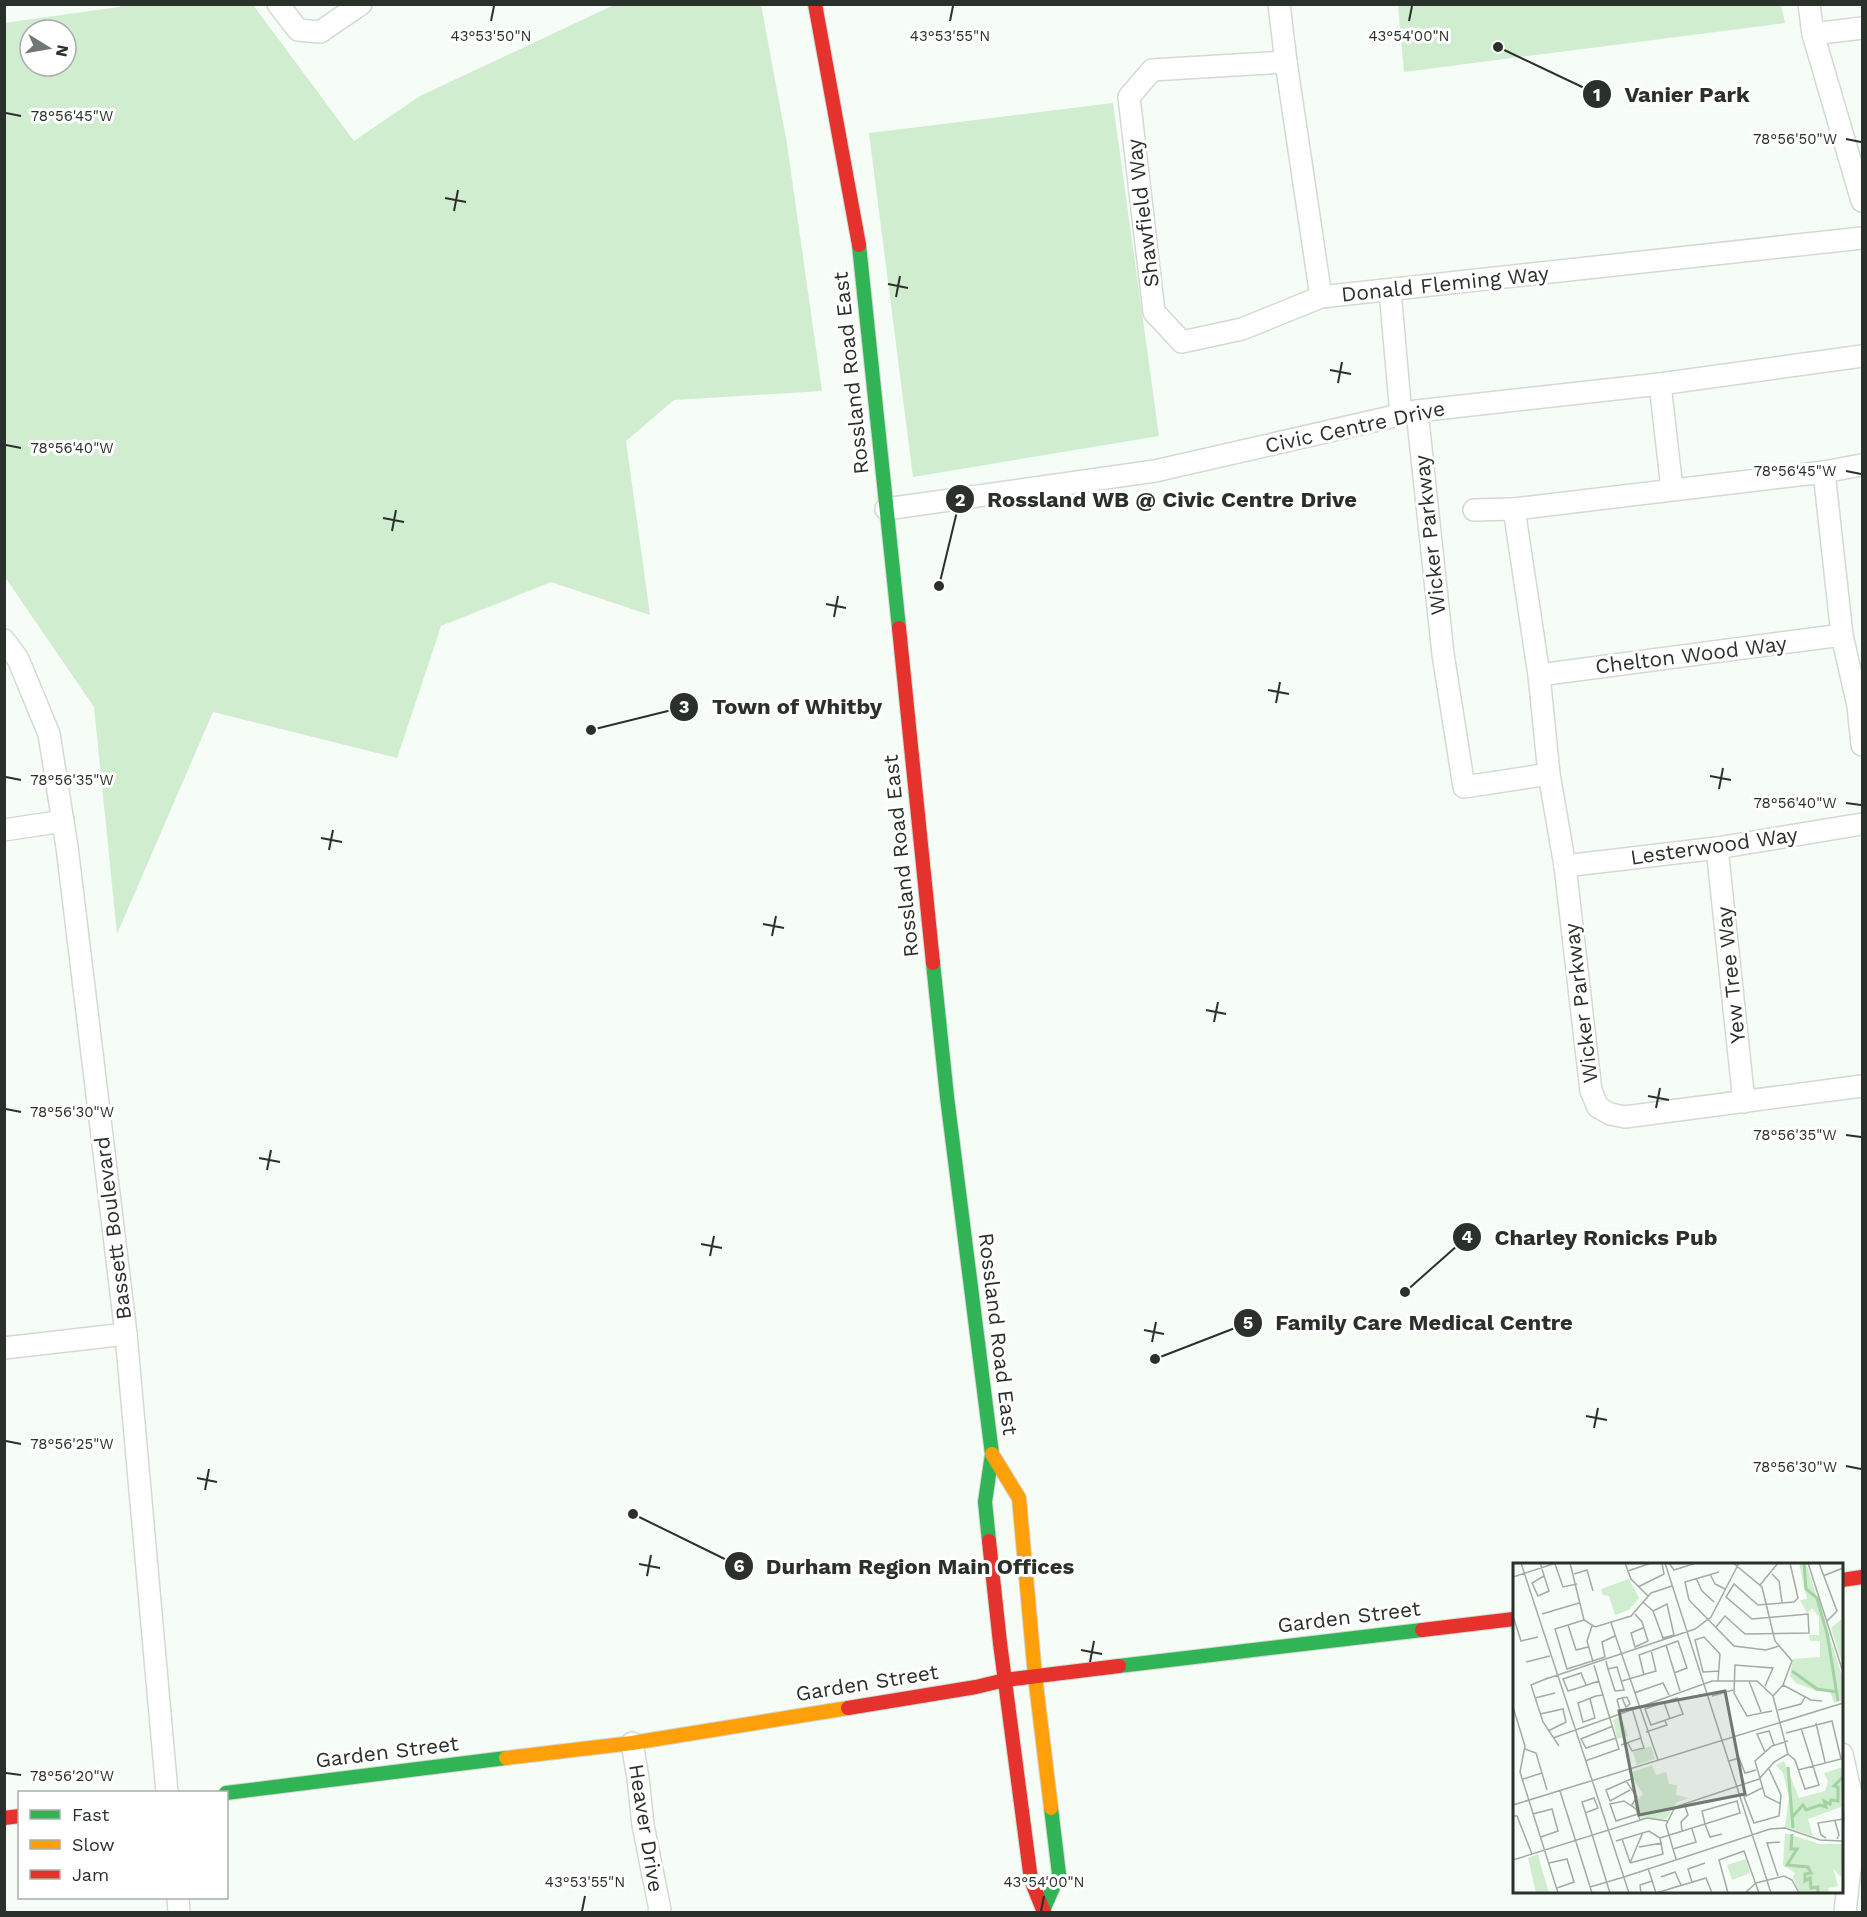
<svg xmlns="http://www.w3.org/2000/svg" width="1867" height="1917" font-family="'Work Sans',sans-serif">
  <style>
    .green { fill: #d0edd0; fill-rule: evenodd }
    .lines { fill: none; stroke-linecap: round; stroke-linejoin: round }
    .street-casing { stroke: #d4d9d4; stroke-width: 24 }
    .fast-casing { stroke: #d4d9d4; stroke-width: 16 }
    .slow-casing { stroke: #d4d9d4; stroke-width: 16 }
    .jam-casing { stroke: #d4d9d4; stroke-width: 16 }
    .street { stroke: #fefffe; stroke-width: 21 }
    .fast { stroke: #30b455; stroke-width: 14 }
    .slow { stroke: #ff9f0a; stroke-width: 14 }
    .jam { stroke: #e5322d; stroke-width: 14 }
    .ticks { fill: none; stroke: #2a302a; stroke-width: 2 }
    .labels { text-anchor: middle; stroke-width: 6; stroke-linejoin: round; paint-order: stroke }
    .street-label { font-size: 21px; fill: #2a302a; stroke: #fff }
    .inset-river { fill: none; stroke: #a3d2a3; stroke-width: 3 }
    .inset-road { fill: none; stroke: #a4aaa4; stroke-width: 1.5 }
    .view { fill: #717771; fill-opacity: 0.15; stroke: #717771; stroke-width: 3 }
    .inset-edge { fill: none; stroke: #2a302a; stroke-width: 3 }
    .ticks-label { font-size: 15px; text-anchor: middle; fill: #2a302a; stroke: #fff; stroke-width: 6; stroke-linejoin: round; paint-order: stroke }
    .leader { fill: none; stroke: #2a302a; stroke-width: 2 }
    .callout-dot { fill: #2a302a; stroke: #fff; stroke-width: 2 }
    .mark-label { font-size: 18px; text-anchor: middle; font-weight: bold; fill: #fff }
    .callout-label { font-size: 22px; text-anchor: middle; font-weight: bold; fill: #2a302a; stroke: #fff; stroke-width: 6; stroke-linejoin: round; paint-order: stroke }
  </style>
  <rect width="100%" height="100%" fill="#f6fcf6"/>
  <g class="green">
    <path d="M121 5H253L354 141 420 96 614 5H761L787 144 822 391 674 400 626 441 650 615 551 582 441 626 397 758 213 712 117 934 94 707 5 577 4 23 119 7ZM30 30H66V66H30Z"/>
    <polygon points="1781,5 1785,23 1404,72 1398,5"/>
    <polygon points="1113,103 1159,436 913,477 869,133"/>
  </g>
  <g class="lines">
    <defs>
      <g id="street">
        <polyline points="278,4 298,30 320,32 361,4"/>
        <polyline points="1279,4 1286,62 1321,297 1862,238"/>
        <polyline points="1809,4 1813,34 1862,201"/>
        <polyline points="1813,34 1862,28"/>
        <polyline points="1286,62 1152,70 1129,97 1154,312 1182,342 1242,329 1321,297"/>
        <polyline points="1390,291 1401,415"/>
        <polyline points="1660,384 1672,489"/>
        <polyline points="1417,411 1443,654 1464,787 1549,774"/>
        <polyline points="1824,472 1861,465"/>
        <polyline points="886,509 1155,471 1417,411 1660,384 1862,356"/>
        <polyline points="1474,510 1514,509"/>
        <polyline points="4,640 18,659 49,734 67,847 126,1334 167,1792"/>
        <polyline points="1539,675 1842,635"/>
        <polyline points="1862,745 1858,706 1842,635 1824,472 1514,509 1539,675 1549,774 1565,866 1591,1091 1598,1107 1610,1114 1625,1117 1862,1086"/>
        <polyline points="4,830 63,821"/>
        <polyline points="1717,848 1744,1102"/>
        <polyline points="1565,866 1717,848 1862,824"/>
        <polyline points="4,1348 126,1334"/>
        <polyline points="632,1743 638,1778 643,1825 660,1910 659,1912"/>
        <polyline points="1842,1754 1856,1817 1845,1912"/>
        <polyline points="178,1898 179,1912"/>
      </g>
      <g id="fast">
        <polyline points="859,245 899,628"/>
        <polyline points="933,963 947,1097 992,1454 985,1502 989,1541"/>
        <polyline points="1119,1666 1422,1630"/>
        <polyline points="226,1793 506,1758"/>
        <polyline points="1044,1908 1059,1874 1051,1808"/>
      </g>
      <g id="slow">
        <polyline points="992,1454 1019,1498 1035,1676 1051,1808"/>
        <polyline points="506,1758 632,1743 848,1708"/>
      </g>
      <g id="jam">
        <polyline points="815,4 859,245"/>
        <polyline points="899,628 933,963"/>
        <polyline points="989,1541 1000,1643 1031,1880 1044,1912"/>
        <polyline points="1842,1580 1862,1577"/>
        <polyline points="1422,1630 1514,1619"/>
        <polyline points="848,1708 976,1687 1005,1680 1119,1666"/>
        <polyline points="4,1818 20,1816"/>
      </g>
    </defs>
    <use href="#street" class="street-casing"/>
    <use href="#fast" class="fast-casing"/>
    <use href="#slow" class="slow-casing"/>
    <use href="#jam" class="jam-casing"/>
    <use href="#street" class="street"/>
    <use href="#fast" class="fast"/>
    <use href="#slow" class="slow"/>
    <use href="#jam" class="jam"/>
  </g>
  <path class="ticks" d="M491 21 494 6M950 21 953 6M1409 21 1412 6M6 113 21 116M1846 139 1861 142M445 198 466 202M454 211 458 190M888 284 908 288M896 297 900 276M1330 370 1351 374M1338 383 1342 362M6 445 21 448M1846 471 1861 474M383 518 404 522M392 531 396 510M826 604 846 608M834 617 838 596M1268 690 1289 694M1276 703 1280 682M1710 776 1731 780M6 777 21 780M1719 789 1723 768M1846 803 1861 805M321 838 342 842M329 850 333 830M763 924 784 928M772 936 776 916M1206 1010 1226 1014M1214 1022 1218 1002M1648 1096 1669 1100M1656 1108 1660 1088M6 1109 21 1112M1846 1135 1861 1137M259 1158 280 1162M267 1170 271 1150M701 1244 722 1248M710 1256 714 1236M1144 1330 1164 1334M1152 1342 1156 1322M1586 1416 1607 1420M1594 1428 1598 1408M6 1441 21 1444M1846 1466 1861 1469M197 1478 217 1482M205 1490 209 1469M639 1564 660 1568M647 1576 651 1555M1081 1650 1102 1654M1090 1662 1094 1641M6 1773 21 1775M582 1911 585 1896M1041 1911 1044 1896"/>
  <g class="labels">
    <g class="street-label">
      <text transform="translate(1143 213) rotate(-97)" y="7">Shawfield Way</text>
      <text transform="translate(1445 284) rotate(-6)" y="7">Donald Fleming Way</text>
      <text transform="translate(851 373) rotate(-96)" y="7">Rossland Road East</text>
      <text transform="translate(1355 427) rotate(-12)" y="7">Civic Centre Drive</text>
      <text transform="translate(1430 535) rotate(-96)" y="7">Wicker Parkway</text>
      <text transform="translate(1691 655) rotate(-7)" y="7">Chelton Wood Way</text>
      <text transform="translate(1714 846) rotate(-8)" y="7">Lesterwood Way</text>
      <text transform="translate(901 856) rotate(-96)" y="7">Rossland Road East</text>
      <text transform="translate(1731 975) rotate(-96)" y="7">Yew Tree Way</text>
      <text transform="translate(1581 1003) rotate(-97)" y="7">Wicker Parkway</text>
      <text transform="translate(113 1228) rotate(-97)" y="7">Bassett Boulevard</text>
      <text transform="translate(998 1334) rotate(83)" y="7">Rossland Road East</text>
      <text transform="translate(1349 1617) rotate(-7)" y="7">Garden Street</text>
      <text transform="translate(867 1683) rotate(-9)" y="7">Garden Street</text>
      <text transform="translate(387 1752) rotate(-7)" y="7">Garden Street</text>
      <text transform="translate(646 1828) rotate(81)" y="7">Heaver Drive</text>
    </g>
  </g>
  <g transform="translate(1513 1563)">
    <rect width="330" height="330" fill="#f6fcf6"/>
    <path d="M286 0H293L330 116V137L321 140 317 128H304L283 120 277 113 280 96 307 94V78H297L296 72H306V54L299 45 294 50 287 37 294 36ZM116 16 126 35 116 47 102 52 96 33 90 32 88 26ZM330 55V96L328 97 318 65ZM108 153 115 173 104 176 100 157ZM138 183 142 196 124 202 120 189ZM271 198 286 235 312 228 315 219 311 210 330 204 328 244 295 256 300 273 272 264 276 234 270 210 263 202ZM139 202 143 212 153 209 156 221 164 222 163 232 176 235 164 239 153 256H129L119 242 130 231 117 210ZM272 270 307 281H330L328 314 320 305 325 323 315 325 316 330H286L280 314 282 310 270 302ZM25 291 30 310 36 330H23L15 295ZM233 296 237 310 219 317 214 302Z" fill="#d0edd0"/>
    <path class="inset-river" d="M291 0 293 26 304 35 314 70 325 138M279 108 304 126 324 129M275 204 280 265M280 253 290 242 293 247 307 242 313 244 311 238 317 241 318 237 325 238V224L321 223 330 214M279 271 278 286H284L274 302 295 304 298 310 292 311V318L297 315 298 325 305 324V330"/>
    <path class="inset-road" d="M8 0 116 330M27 0 36 28 25 33 19 20 31 13M57 0 71 57 82 64 118 53 138 30 159 23M112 0 118 16 135 33M152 0 258 330M156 0 161 7 183 0M220 0 249 24 262 78 279 98 270 122 260 133M295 0 330 109M306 0 324 48 314 58M42 1 50 24 64 21M115 8 138 0M206 9 172 19 176 37 221 83 253 87 266 83M61 11 74 7 80 28M197 11 202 21 212 26M259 11 266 18 269 39M310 13 330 5M0 14 43 0M183 15 189 28 201 39M247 22 265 0M125 24 151 11 149 0M130 39 140 48 150 75 161 72 154 41 140 48M29 51 66 40M122 51 129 59 135 78 122 84 118 70 130 65M0 53 8 78 25 74M71 57 42 66 54 106 92 94 89 79 102 73M98 60 145 197M55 62 63 87 75 84M79 63 74 78 80 99M203 64 212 53 232 71 296 70 295 51 239 56 213 34 221 21 245 42 281 39 285 35 277 0M153 82 167 128M93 98 95 106 102 128 111 127 104 104 95 106M13 99 37 93M131 112 126 92 165 78 174 105 161 110M35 115 18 122 30 159 46 183M33 116 182 66 198 54 226 0M109 118 143 108 138 87M205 118 207 91 191 74 182 77 190 109 206 108M236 118 248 149M73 122 68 110 50 116 55 128 65 125 86 118M270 122 298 137 309 138M252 123 260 105 222 102 221 130 234 153 259 148M121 130 150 120 156 132M199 133 220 127M22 135 42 130M164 135 170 151 138 162 132 146ZM77 136 82 155 70 159 65 140 83 133 90 132M151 139 157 156M0 144 12 183 7 209 45 330M265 147 288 141 292 134M27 151 50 146 53 159 35 168M108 151 104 137 105 136 114 134 117 141 113 144 109 135M303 160 312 199M100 163 68 176 73 185 103 175M133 169 154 162 152 158M273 170 319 158 328 196 285 207M40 175 199 118H244L260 133 275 191M115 180 119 188 131 185 128 176M108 182 128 175 119 145M12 186 23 190 34 227M252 189 244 171 256 168 261 182M275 191 282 197 292 226 306 222 288 165M72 198 106 186 81 102M216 198 226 195 232 210 243 207M10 216 29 210M113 218 124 234 118 243M249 225 231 234 241 260 266 253 268 232 256 206M117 227 97 238 93 227 118 216M47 228 79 330M268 241 252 233 242 198 259 183 275 178M0 242 330 140M72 250 85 245 81 235 69 239 70 242 97 330M20 251 39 246 45 268 28 274M125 251 103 258 97 241 111 238 123 246 127 257M0 253H4L19 291M322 258 326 272 324 276M169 268 168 259 175 252 171 240M147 275 192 261 227 250 224 238 189 248 192 261 197 274 209 271M313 275 308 272 305 260 330 256M109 276 117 299M103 278 136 268 147 275 150 291 117 300M126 284 149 280M160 286 183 279 179 266M163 296 153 262 162 244 246 216 261 199 275 191M0 297 134 255 154 258M36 300 54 296 61 319 44 325M117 300 130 269M135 305 143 330M265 313 254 280 267 279M111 314 257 266 272 265 307 277 330 278M148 314 162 309 168 322M179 319 175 306 192 300M77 324 111 314M128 330 127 322 139 318M143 330 193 315 199 330M215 330 206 297 231 288 246 330M232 330 243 320 271 313 279 317 286 330"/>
    <path class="view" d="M212 128 232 231 126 252 106 148Z"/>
    <rect width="330" height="330" class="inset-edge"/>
  </g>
  <g class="ticks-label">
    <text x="491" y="41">43°53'50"N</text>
    <text x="950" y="41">43°53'55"N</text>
    <text x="1409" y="41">43°54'00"N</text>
    <text x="72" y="121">78°56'45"W</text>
    <text x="1795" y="144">78°56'50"W</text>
    <text x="72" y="453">78°56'40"W</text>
    <text x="1795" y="476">78°56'45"W</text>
    <text x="72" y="785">78°56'35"W</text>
    <text x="1795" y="808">78°56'40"W</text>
    <text x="72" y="1117">78°56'30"W</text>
    <text x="1795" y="1140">78°56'35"W</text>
    <text x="72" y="1449">78°56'25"W</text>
    <text x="1795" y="1472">78°56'30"W</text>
    <text x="72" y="1781">78°56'20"W</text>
    <text x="585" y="1887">43°53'55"N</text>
    <text x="1044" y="1887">43°54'00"N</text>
  </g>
  <path class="leader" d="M1498 47L1597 94M939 586L960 499M591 730L684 707M1405 1292L1467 1237M1155 1359L1248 1323M633 1514L739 1566"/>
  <g class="callout-dot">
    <circle cx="1498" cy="47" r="6"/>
    <circle cx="939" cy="586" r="6"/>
    <circle cx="591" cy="730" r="6"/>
    <circle cx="1405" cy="1292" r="6"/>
    <circle cx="1155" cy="1359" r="6"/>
    <circle cx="633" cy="1514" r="6"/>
    <circle cx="1597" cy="94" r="15"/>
    <circle cx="960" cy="499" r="15"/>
    <circle cx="684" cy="707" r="15"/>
    <circle cx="1467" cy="1237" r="15"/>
    <circle cx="1248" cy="1323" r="15"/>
    <circle cx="739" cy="1566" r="15"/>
  </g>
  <g class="mark-label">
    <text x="1597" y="101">1</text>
    <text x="960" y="506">2</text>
    <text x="684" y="713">3</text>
    <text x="1467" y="1243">4</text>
    <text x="1248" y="1329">5</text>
    <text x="739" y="1572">6</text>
  </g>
  <g class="callout-label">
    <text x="1687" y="102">Vanier Park</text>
    <text x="1172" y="507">Rossland WB @ Civic Centre Drive</text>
    <text x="797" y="714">Town of Whitby</text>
    <text x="1606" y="1245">Charley Ronicks Pub</text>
    <text x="1424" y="1330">Family Care Medical Centre</text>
    <text x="920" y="1574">Durham Region Main Offices</text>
  </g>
  <rect width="1867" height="1917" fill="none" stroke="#2a302a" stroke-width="12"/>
  <rect x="18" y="1791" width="210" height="108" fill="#ffffff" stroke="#aaacaa" stroke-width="1.5"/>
  <rect x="30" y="1810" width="30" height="9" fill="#30b455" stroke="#aaacaa" stroke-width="1.5"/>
  <text x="72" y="1821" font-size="18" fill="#2a302a">Fast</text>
  <rect x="30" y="1840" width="30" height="9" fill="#ff9f0a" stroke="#aaacaa" stroke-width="1.5"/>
  <text x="72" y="1851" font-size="18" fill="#2a302a">Slow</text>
  <rect x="30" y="1870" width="30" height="9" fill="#e5322d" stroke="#aaacaa" stroke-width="1.5"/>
  <text x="72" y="1881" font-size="18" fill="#2a302a">Jam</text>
  <g transform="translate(48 48) rotate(101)"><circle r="28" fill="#ffffff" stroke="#aaacaa" stroke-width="1.5"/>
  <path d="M0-4.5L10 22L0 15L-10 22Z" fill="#717771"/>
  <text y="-9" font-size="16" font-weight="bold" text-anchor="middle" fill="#2a302a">N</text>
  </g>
</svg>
